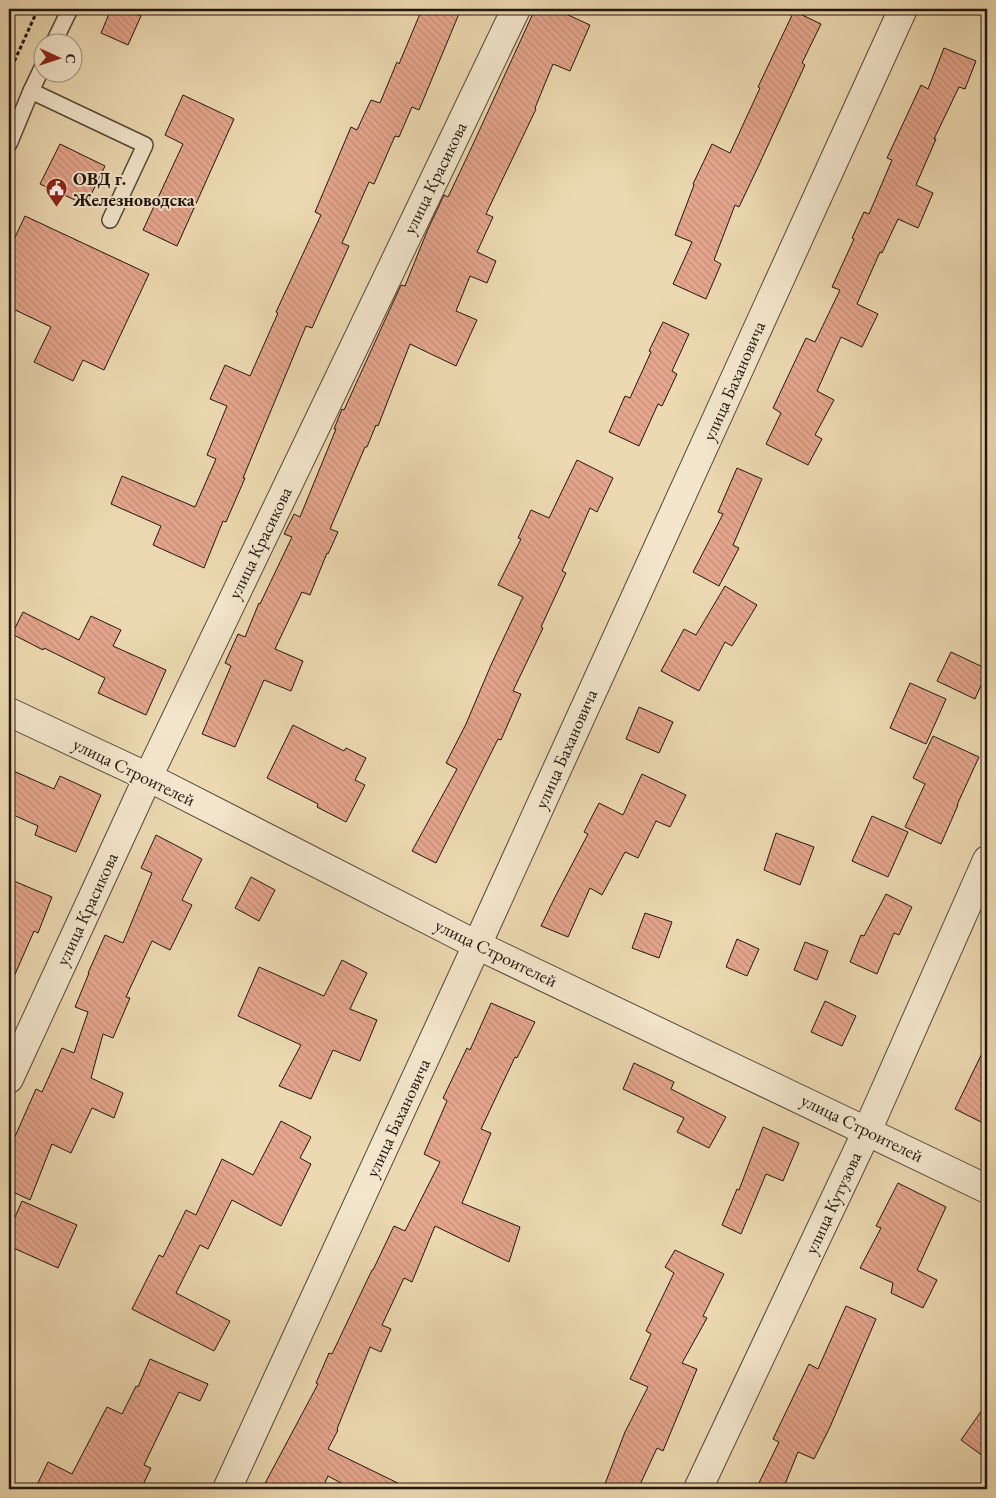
<svg xmlns="http://www.w3.org/2000/svg" width="996" height="1498" font-family="'EB Garamond',serif">
  <style>
    .building { fill: url(#building-back-hatch); stroke: #211610 }
    .lines { fill: none; stroke-linecap: round; stroke-linejoin: round }
    .lane-casing { stroke: #544738; stroke-width: 18 }
    .street-casing { stroke: #544738; stroke-width: 30 }
    .path { stroke: #211610; stroke-width: 3; stroke-dasharray: 4 2.5; stroke-linecap: butt }
    .lane { stroke: #f3e6cc; stroke-width: 15 }
    .street { stroke: #f3e6cc; stroke-width: 28 }
    .labels { text-anchor: middle; stroke-width: 4; stroke-linejoin: round; paint-order: stroke }
    .street-label { font-size: 18px; fill: #211610; stroke: #f3e6cc }
    .poi-label { font-size: 18px; font-weight: bold; fill: #211610; stroke: #f3e6cc; text-anchor: start }
  </style>
  <defs>
    <pattern id="building-back-hatch" width="6" height="6" patternUnits="userSpaceOnUse" patternTransform="scale(1.25)"><rect width="6" height="6" fill="#e5a68d"/><path d="M-1 5l2 2M0 0l6 6M5-1l2 2" fill="none" stroke="#c48e79"/></pattern>
  </defs>
  <rect width="100%" height="100%" fill="#ecd9b1"/>
  <filter id="stains"><feTurbulence type="fractalNoise" baseFrequency=".004" numOctaves="4"/><feColorMatrix values="0 0 0 0 .2 0 0 0 0 .09 0 0 0 0 .02 0 0 0 .5 -.17"/></filter>
  <radialGradient id="worn" r=".72"><stop offset=".6" stop-color="#630" stop-opacity="0"/><stop offset="1" stop-color="#630" stop-opacity=".3"/></radialGradient>
  <g class="building">
    <polygon points="111,9 125,9 141,16 128,45 101,33"/>
    <polygon points="422,9 461,9 419,110 412,107 399,137 395,136 374,184 369,182 342,243 349,246 312,328 306,326 243,478 245,478 226,522 223,521 204,568 153,545 161,526 111,504 122,476 195,507 216,459 207,455 227,406 210,399 225,365 250,376 278,313 276,312 321,215 315,212 351,127 357,130 371,100 380,103 397,62 399,64"/>
    <polygon points="535,9 555,9 590,25 570,71 553,64 535,108 536,109 486,214 493,217 477,252 496,261 487,283 470,276 456,311 477,320 456,366 410,344 378,426 376,425 367,447 365,447 330,529 338,532 328,554 327,553 310,595 302,592 275,649 303,661 291,691 264,680 235,747 202,734 231,666 225,663 238,634 245,637 259,603 260,604 292,537 284,534 294,514 300,517 336,429 334,429 342,409 344,410 401,285 405,286 428,229 444,195 448,197 469,153"/>
    <polygon points="794,11 821,24 802,63 805,65 758,167 739,207 735,205 714,260 721,264 706,299 673,284 692,242 675,235 694,185 693,184 712,144 730,153 760,88 758,87"/>
    <polygon points="944,48 976,61 965,89 959,87 934,139 936,139 916,185 933,193 918,228 898,219 882,253 880,252 857,304 878,314 862,347 841,337 817,391 834,400 815,435 822,439 808,465 766,444 781,413 773,408 806,338 815,342 840,290 832,287 854,239 852,238 864,212 869,214 892,160 887,158 921,85 928,89"/>
    <polygon points="183,95 234,119 177,246 143,230 183,144 165,135"/>
    <polygon points="60,144 105,166 86,205 40,184"/>
    <polygon points="25,216 149,274 104,370 83,360 73,381 34,362 51,327 9,307 9,250"/>
    <polygon points="663,322 689,334 672,371 677,374 662,406 658,404 639,446 609,432 625,396 630,398 651,352 649,351"/>
    <polygon points="577,460 613,478 597,512 590,508 562,571 566,573 541,627 543,628 513,691 521,694 501,740 498,739 436,863 412,851 457,769 446,763 466,724 491,665 523,597 498,585 521,539 518,538 531,510 549,518"/>
    <polygon points="737,468 762,479 733,545 739,548 719,586 693,572 723,514 718,512"/>
    <polygon points="725,586 757,605 732,646 725,642 699,691 661,671 684,629 696,635"/>
    <polygon points="23,612 79,640 91,616 121,630 113,646 166,670 146,715 98,693 105,678 44,648 43,650 12,634"/>
    <polygon points="951,652 987,669 987,672 975,699 937,681"/>
    <polygon points="910,683 946,699 926,744 890,728"/>
    <polygon points="639,707 673,722 659,753 626,739"/>
    <polygon points="293,725 344,751 346,748 366,758 355,780 365,785 346,822 317,807 318,804 267,778"/>
    <polygon points="933,736 979,757 957,805 958,805 941,844 905,827 925,784 913,778"/>
    <polygon points="9,769 54,789 60,776 101,795 76,852 35,835 38,826 9,813"/>
    <polygon points="642,774 686,795 670,827 656,821 638,858 625,852 602,895 590,888 568,937 541,926 554,899 588,834 584,832 599,803 623,815"/>
    <polygon points="872,816 908,832 888,877 852,861"/>
    <polygon points="776,833 814,847 800,885 764,870"/>
    <polygon points="156,835 202,859 182,900 192,905 170,950 152,941 126,997 130,998 113,1038 103,1034 91,1078 123,1093 114,1118 92,1108 71,1153 52,1144 30,1200 9,1190 9,1150 36,1089 42,1092 62,1048 74,1053 88,1012 75,1007 89,973 88,973 105,935 123,943 152,873 141,868"/>
    <polygon points="251,877 275,890 259,921 235,908"/>
    <polygon points="9,879 52,897 38,933 34,931 9,988"/>
    <polygon points="886,894 912,907 899,935 894,933 877,974 850,962 861,935 864,936"/>
    <polygon points="645,913 672,922 659,958 632,948"/>
    <polygon points="737,939 759,949 747,976 726,967"/>
    <polygon points="805,942 828,951 817,980 794,970"/>
    <polygon points="342,960 367,973 350,1009 377,1020 360,1061 333,1050 311,1099 279,1086 301,1045 238,1016 259,967 324,996"/>
    <polygon points="825,1001 856,1016 842,1046 811,1032"/>
    <polygon points="491,1003 535,1022 517,1058 515,1057 481,1129 491,1133 462,1203 520,1227 509,1262 435,1226 412,1282 404,1278 382,1325 391,1329 381,1352 370,1347 337,1429 338,1430 328,1449 410,1489 352,1489 328,1476 322,1489 262,1489 318,1384 316,1383 329,1353 332,1354 372,1270 373,1270 394,1226 405,1231 440,1162 424,1154 447,1101 443,1098 467,1048 470,1050"/>
    <polygon points="987,1043 987,1125 955,1109"/>
    <polygon points="634,1063 674,1082 671,1089 726,1117 709,1148 677,1132 684,1118 623,1089"/>
    <polygon points="281,1121 311,1137 300,1158 311,1164 281,1226 232,1200 208,1249 200,1245 176,1293 230,1321 214,1351 132,1309 159,1255 163,1257 186,1210 196,1215 222,1159 253,1175"/>
    <polygon points="763,1127 799,1143 783,1181 766,1174 741,1234 722,1225 737,1189 739,1190"/>
    <polygon points="898,1183 946,1207 917,1270 937,1280 923,1308 891,1293 893,1283 860,1268 881,1228 876,1226"/>
    <polygon points="22,1201 77,1225 58,1268 9,1246 9,1231"/>
    <polygon points="675,1250 724,1274 703,1316 707,1318 682,1363 697,1369 663,1451 657,1448 638,1489 603,1489 625,1432 648,1387 630,1379 651,1334 646,1331 674,1273 665,1267"/>
    <polygon points="846,1306 876,1319 830,1427 814,1459 798,1452 783,1489 756,1489 779,1442 773,1439 809,1364 818,1369"/>
    <polygon points="150,1359 208,1384 200,1401 179,1392 144,1465 151,1468 141,1489 35,1489 48,1462 72,1474 107,1407 122,1414 136,1386 138,1387"/>
    <polygon points="987,1403 987,1459 961,1440"/>
  </g>
  <g class="lines">
    <defs>
      <g id="lane">
        <polyline points="54,42 70,9"/>
        <polyline points="42,68 31,91 145,145 110,220"/>
        <polyline points="9,144 31,91"/>
      </g>
      <g id="street">
        <polyline points="9,712 148,777 477,945 987,1189"/>
        <polyline points="9,1079 148,777 516,9"/>
        <polyline points="227,1489 477,945 903,9"/>
        <polyline points="698,1489 867,1131 987,860"/>
      </g>
    </defs>
    <use href="#lane" class="lane-casing"/>
    <use href="#street" class="street-casing"/>
    <polyline class="path" points="9,73 38,9"/>
    <use href="#lane" class="lane"/>
    <use href="#street" class="street"/>
  </g>
  <defs>
    <symbol id="civic-pin" viewBox="-11 -11 22 30"><path d="M0 17L-7.5 6A9.5 9.5 0 1 1 7.5 6Z" fill="#8f2418" stroke="#f3e6cc"/><path d="M-.6-6.5H3V-4.5H.6V-3L4-1V1h2V6H-6V1h2V-1L-.6-3ZM-1.2 2.5V6h2.4V2.5Z" fill="#fff"/></symbol>
  </defs>
  <g fill-rule="evenodd">
    <use href="#civic-pin" x="44" y="176" width="25" height="34"/>
  </g>
  <g class="labels">
    <g class="street-label">
      <text transform="translate(435 178) rotate(-64)" y="6">улица Красикова</text>
      <text transform="translate(734 381) rotate(-66)" y="6">улица Бахановича</text>
      <text transform="translate(260 543) rotate(-64)" y="6">улица Красикова</text>
      <text transform="translate(566 749) rotate(-66)" y="6">улица Бахановича</text>
      <text transform="translate(134 772) rotate(26)" y="6">улица Строителей</text>
      <text transform="translate(87 909) rotate(-65)" y="6">улица Красикова</text>
      <text transform="translate(496 953) rotate(26)" y="6">улица Строителей</text>
      <text transform="translate(398 1118) rotate(-65)" y="6">улица Бахановича</text>
      <text transform="translate(862 1128) rotate(26)" y="6">улица Строителей</text>
      <text transform="translate(833 1203) rotate(-65)" y="6">улица Кутузова</text>
    </g>
    <g class="poi-label">
      <text x="73" y="185">ОВД г.<tspan x="73" dy="21">Железноводска</tspan></text>
    </g>
  </g>
  <rect width="996" height="1498" fill="none" stroke="#ecd9b1" stroke-width="30"/>
  <rect x="10" y="10" width="976" height="1478" fill="none" stroke="#211610" stroke-width="2.5"/>
  <rect x="15" y="15" width="966" height="1468" fill="none" stroke="#211610"/>
  <g transform="translate(58 58) rotate(93)"><circle r="24" fill="#f3e6cc" stroke="#9f9381"/>
  <path d="M0-4L9 19L0 12L-9 19Z" fill="#8f2418"/>
  <text y="-8" font-size="14" font-weight="bold" text-anchor="middle" fill="#211610">С</text>
  </g>
  <rect width="100%" height="100%" filter="url(#stains)"/>
  <rect width="100%" height="100%" fill="url(#worn)"/>
</svg>
